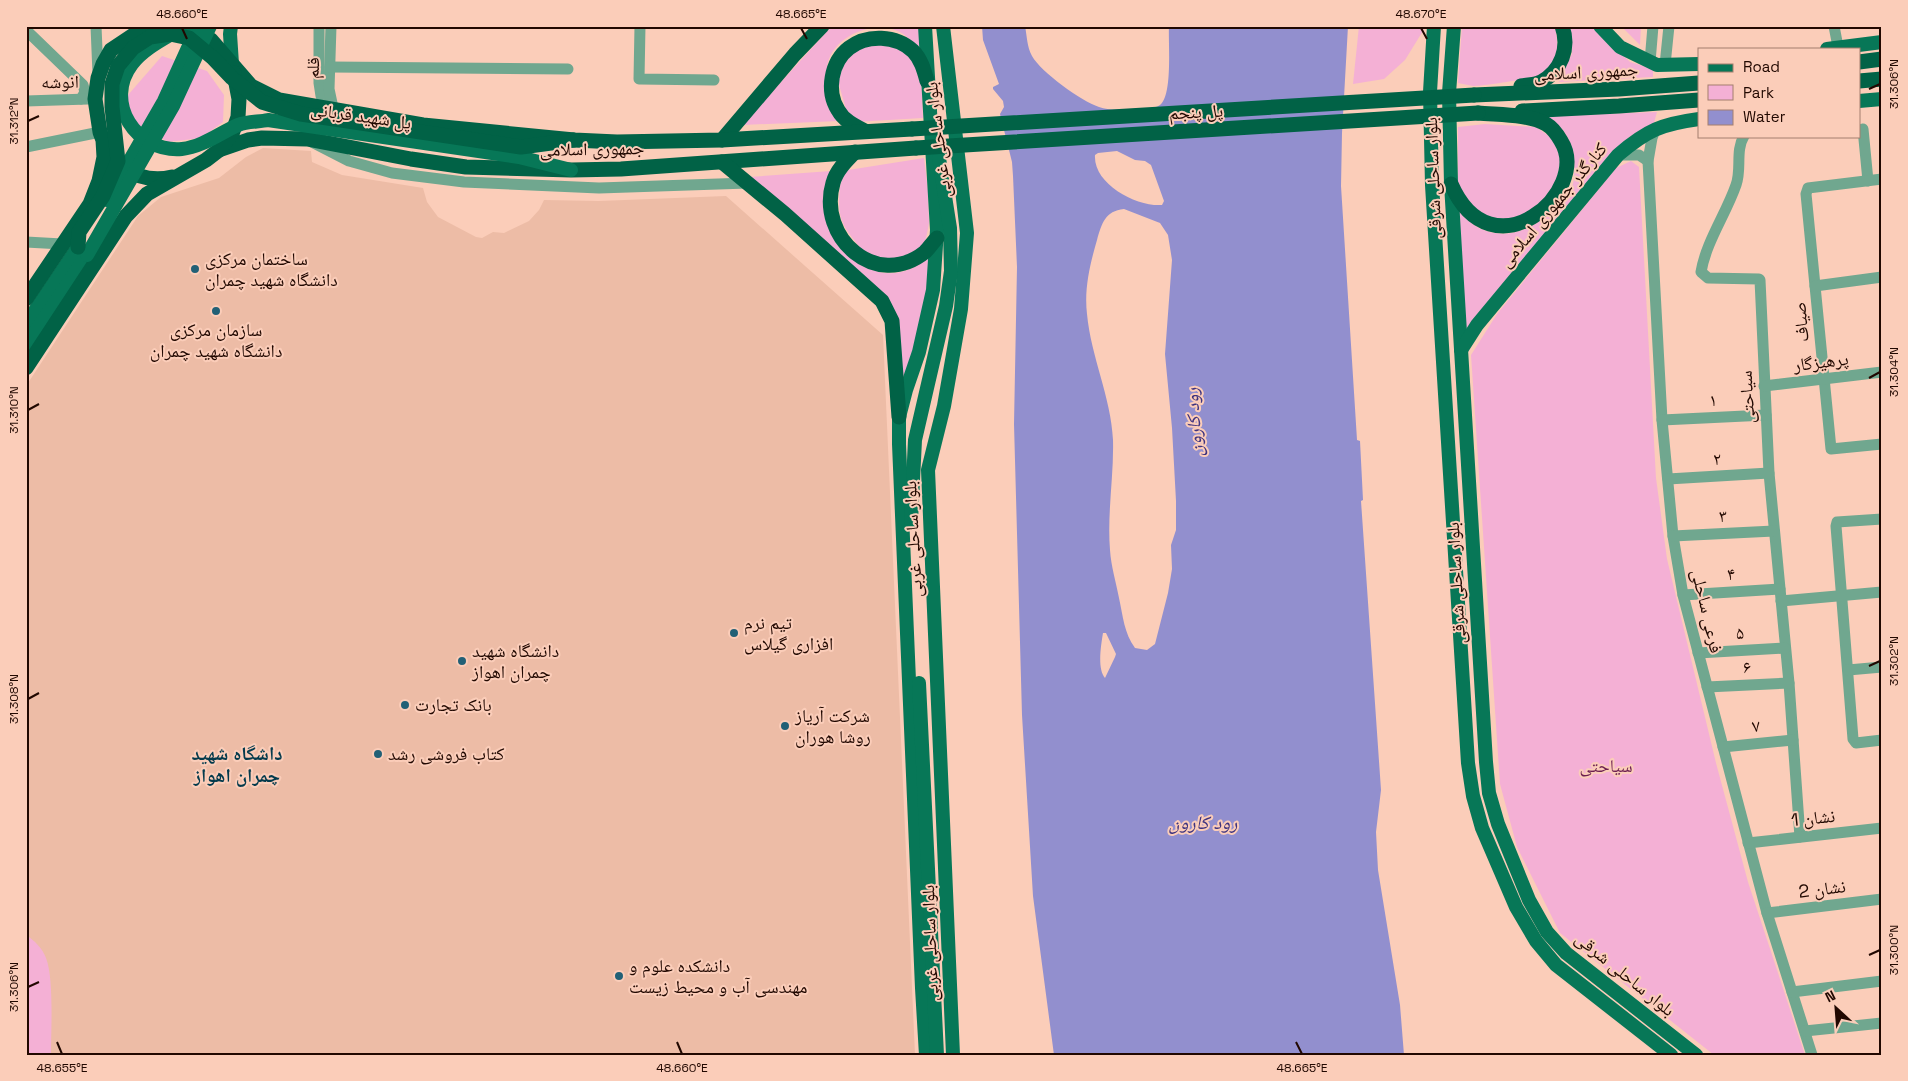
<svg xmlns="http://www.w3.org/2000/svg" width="1908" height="1081" font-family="'Space Grotesk','Noto Naskh Arabic',sans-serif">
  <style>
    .built { fill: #edbca6 }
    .green { fill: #f4b0d5 }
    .water { fill: #928fce; fill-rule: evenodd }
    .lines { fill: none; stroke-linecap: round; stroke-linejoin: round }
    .minor { stroke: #70a78f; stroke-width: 11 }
    .major { stroke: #077757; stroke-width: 14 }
    .highway { stroke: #016246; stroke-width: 15 }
    .major-bridge { stroke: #077757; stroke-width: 14 }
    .highway-bridge { stroke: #016246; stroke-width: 15 }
    .ticks { fill: none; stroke: #210800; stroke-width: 2 }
    .poi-dot { fill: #226076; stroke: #fbcdb9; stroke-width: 2 }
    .labels { text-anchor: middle; stroke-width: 4; stroke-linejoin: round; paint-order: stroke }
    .street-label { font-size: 18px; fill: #210800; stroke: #fbcdb9 }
    .poi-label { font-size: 18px; fill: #210800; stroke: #fbcdb9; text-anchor: start }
    .park-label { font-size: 18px; fill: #6d1f51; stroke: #fbcdb9 }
    .water-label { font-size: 19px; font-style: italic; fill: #3e337f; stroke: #fbcdb9 }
    .neighbourhood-label { font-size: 19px; font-weight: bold; fill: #033a4c; stroke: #fbcdb9 }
    .neatline { fill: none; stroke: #210800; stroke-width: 2 }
    .ticks-label { font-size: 12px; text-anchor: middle; fill: #210800 }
  </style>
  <rect width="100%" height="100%" fill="#fbcdb9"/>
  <polygon class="built" points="263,148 311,151 312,162 342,175 423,188 427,202 438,217 476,237 482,238 493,232 504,233 529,221 539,210 544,200 599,201 726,196 883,335 915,1055 26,1055 26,417 28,414 26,386 138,216 161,197 219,178 246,157"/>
  <g class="green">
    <path d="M832 26H921L923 62C918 53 913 43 906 36 880 15 830 35 827 68 826 80 836 108 839 121L742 125Z"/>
    <polygon points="1359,26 1426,26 1405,60 1384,79 1353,84"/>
    <path d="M1462 26H1555C1558 41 1560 63 1545 73 1538 78 1483 86 1473 86 1468 85 1463 84 1458 83Z"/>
    <polygon points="1570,26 1594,26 1630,62 1653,69 1653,77 1559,82 1561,74 1572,54"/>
    <polygon points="1621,26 1641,26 1640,45"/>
    <path d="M874 39C883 42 902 48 907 53 924 70 922 96 923 118L855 122 846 109 837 78 843 57Z"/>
    <polygon points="162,56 207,71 224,95 223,122 201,138 168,142 140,126 127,113 128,95"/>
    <path d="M1657 112 1654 123 1629 137 1596 173 1465 339 1457 208C1463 215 1470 223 1479 228 1508 243 1541 226 1560 203 1563 200 1568 196 1570 192 1579 174 1574 141 1560 127 1556 123 1549 119 1544 116Z"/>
    <polygon points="1485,124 1536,127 1553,139 1561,159 1554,192 1517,220 1486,217 1468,205 1458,185 1458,127"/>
    <path d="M924 158 928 190 929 223 927 234 924 244 904 260 868 256C837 222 836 217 842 171Z"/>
    <polygon points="1631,161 1639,167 1656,478 1667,559 1716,763 1748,882 1805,1055 1714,1055 1560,933 1517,847 1500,784 1471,355 1497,314 1616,168"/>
    <path d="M831 171 826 202 866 267C891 280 916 272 933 250L919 333 901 389 895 312 749 177Z"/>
    <path d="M26 935C34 940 43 949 46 958 54 978 51 1031 51 1055H26Z"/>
  </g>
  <path class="water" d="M982 26H1025C1027 36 1027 47 1032 56 1041 72 1081 101 1099 107 1110 111 1122 109 1133 109 1140 108 1154 110 1160 105 1173 95 1168 42 1169 26H1348L1342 133 1341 186 1357 440 1360 441 1363 500 1361 501 1381 790 1376 832 1378 870 1400 1005 1404 1055H1054L1033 896 1022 715 1014 424 1017 267 1013 176 1012 162 1000 114 1004 107 1003 101 993 89V87L999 84 983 40ZM1117 151 1135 160 1145 161 1151 165 1164 201 1162 205C1137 207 1093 184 1095 155L1098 153ZM1124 209 1160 223 1168 235 1172 260 1165 354 1172 428 1176 501V530L1171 545 1172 569 1168 593 1155 644 1147 650 1135 648C1124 633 1123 616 1119 598 1116 582 1111 566 1110 550 1107 513 1114 476 1113 440 1111 397 1091 357 1087 314 1084 289 1090 264 1097 240 1102 223 1105 211 1124 209ZM1103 633H1106L1116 654 1115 657 1105 678C1097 669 1101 645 1103 633Z"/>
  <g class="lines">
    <g class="minor">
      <polyline points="96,26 98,74"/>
      <polyline points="319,26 319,83 321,96 334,110"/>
      <polyline points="331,26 329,89 333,108"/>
      <polyline points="640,26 639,79 714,80"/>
      <polyline points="1834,26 1838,47"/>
      <polyline points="26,30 83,85 85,92 81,99"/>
      <polyline points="1650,62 1653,26"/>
      <polyline points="1665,65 1669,26"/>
      <polyline points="330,67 568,69"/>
      <polyline points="26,101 88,99"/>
      <polyline points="1656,128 1652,138 1648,161 1662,420 1673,536 1683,595 1767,913 1812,1055"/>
      <polyline points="1863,129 1868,181"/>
      <path d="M1744 136C1735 151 1742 169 1736 185 1726 214 1706 242 1701 272L1708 278 1759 279 1760 280 1769 473 1789 683 1800 837"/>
      <polyline points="312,142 349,161 392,173 464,182 599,188 748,183"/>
      <polyline points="26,147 100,132"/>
      <polyline points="1618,155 1639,155 1648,161"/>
      <polyline points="1882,179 1808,188 1806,194 1831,449 1882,444"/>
      <polyline points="26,242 62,244"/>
      <polyline points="1815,286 1882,277"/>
      <polyline points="1764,386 1882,372"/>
      <polyline points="1662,420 1766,415"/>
      <polyline points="1668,479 1769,473"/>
      <polyline points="1882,519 1837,522 1836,526 1853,739 1856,743 1882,740"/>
      <polyline points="1673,536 1774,531"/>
      <polyline points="1683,595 1780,589"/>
      <polyline points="1781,601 1882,592"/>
      <polyline points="1698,653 1785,648"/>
      <polyline points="1848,670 1882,667"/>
      <polyline points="1707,687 1789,683"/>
      <polyline points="1723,747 1793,740"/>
      <polyline points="1748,843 1882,828"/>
      <polyline points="1767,913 1882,899"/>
      <polyline points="1792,992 1882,981"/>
      <polyline points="1805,1031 1882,1023"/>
    </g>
    <g class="major">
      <polyline points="231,26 230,34 232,64"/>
      <polyline points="925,26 937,230 933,290 919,352 906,390 899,417 899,444 922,988 926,1055"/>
      <polyline points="943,26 967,233 961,309 944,406 928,470 953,1055"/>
      <polyline points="1434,26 1430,92 1432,185 1468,763 1473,796 1482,828 1516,907 1536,941 1556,965 1671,1055"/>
      <polyline points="1454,26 1449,93 1451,184 1486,762 1489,793 1498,824 1529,900 1547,932 1566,953 1696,1055"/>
      <polyline points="1600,26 1620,47 1657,65 1699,64"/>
      <polyline points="1827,49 1882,42"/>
      <polyline points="1859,101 1882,99"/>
      <polyline points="26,324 78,247"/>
      <polyline points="26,346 87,255"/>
      <path d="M1461 350 1477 325 1618 155C1647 130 1662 124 1699 119"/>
      <polyline points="911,522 915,440 946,306 951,271 950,228 939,158"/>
      <polyline points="919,683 937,1055"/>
    </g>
    <g class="highway">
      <polyline points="1859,62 1882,59"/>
      <polyline points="1859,81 1882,79"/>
      <path d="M1521 86C1527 85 1535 85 1541 82 1561 71 1570 48 1562 26"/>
      <polyline points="1474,95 1619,89 1699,83"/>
      <polyline points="1522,111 1619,106 1699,100"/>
      <path d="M865 131C855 126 844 121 838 110 826 91 831 62 849 48 867 34 896 35 913 51 921 59 924 70 927 81"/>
      <polyline points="722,140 795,54 822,26"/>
      <polyline points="219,150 248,140 262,138 307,139 411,159 466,167 571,170 621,169 916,148"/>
      <path d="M855 152C846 161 836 171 833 183 817 237 876 291 925 252 929 248 933 242 937 238"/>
      <polyline points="722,162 785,214 882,301 892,321 899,417"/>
      <path d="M123 167C138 178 155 181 172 177"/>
      <path d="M1451 184C1492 278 1592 191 1561 141 1557 134 1553 128 1546 124 1529 114 1498 115 1478 113"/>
      <polyline points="26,299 90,204 99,181 104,157 103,140 100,132 95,99 98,78 103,64 111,50 135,34 147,28 170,26 191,30 211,40 251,86 279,100 423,125 574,140 617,142 722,140 912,129"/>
      <polyline points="26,368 126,216 147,194 206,160 219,150 232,134 238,117 239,99 234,73"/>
    </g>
    <g class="major-bridge">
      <path d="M185 26C168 37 145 47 132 64 103 102 136 153 182 149 202 147 220 133 238 125 247 121 259 122 268 120L519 157 571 170"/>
      <polyline points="107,200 164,101 198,26"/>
      <polyline points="87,255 173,106 210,26"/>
    </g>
    <g class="highway-bridge">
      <polyline points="912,129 1474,95"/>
      <polyline points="916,148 1478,113"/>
      <polyline points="78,247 79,232 103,196 118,161 112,107 112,84 118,66 133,48 150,37 170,34 189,38 213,58 232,78 262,102 301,114 521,147 574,140"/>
    </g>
  </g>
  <path class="ticks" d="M182 28 187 39M801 28 807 39M1421 28 1427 39M1869 89 1880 84M28 121 39 116M1869 378 1880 372M28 410 39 404M1869 666 1880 661M28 699 39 693M1869 955 1880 950M28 987 39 982M57 1042 62 1054M677 1042 682 1054M1296 1042 1302 1054"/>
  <g class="poi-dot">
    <circle cx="195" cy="269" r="5"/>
    <circle cx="216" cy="311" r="5"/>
    <circle cx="734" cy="633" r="5"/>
    <circle cx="462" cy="661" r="5"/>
    <circle cx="405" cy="705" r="5"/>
    <circle cx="785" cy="726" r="5"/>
    <circle cx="378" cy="754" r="5"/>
    <circle cx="619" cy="976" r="5"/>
  </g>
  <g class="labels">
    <g class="street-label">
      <text transform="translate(313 68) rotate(-88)" y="6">قلم</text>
      <text transform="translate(1586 72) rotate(-3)" y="6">جمهوری اسلامی</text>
      <text transform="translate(60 82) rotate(-1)" y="6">انوشه</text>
      <text transform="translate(1196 112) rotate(-3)" y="6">پل پنجم</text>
      <text transform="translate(361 116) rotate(8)" y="6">پل شهید قربانی</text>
      <text transform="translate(938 140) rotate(-97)" y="6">بلوار ساحلی غربی</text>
      <text transform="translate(592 149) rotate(-1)" y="6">جمهوری اسلامی</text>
      <text transform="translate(1433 178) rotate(-92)" y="6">بلوار ساحلی شرقی</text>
      <text transform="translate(1553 205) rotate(-50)" y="6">کنارگذر جمهوری اسلامی</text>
      <text transform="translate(1801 322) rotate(-95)" y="6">صیاف</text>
      <text transform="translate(1821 362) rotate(-7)" y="6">پرهیزگار</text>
      <text transform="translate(1747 397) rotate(-93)" y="6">سیاحتی</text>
      <text transform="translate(1713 400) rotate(-2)" y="6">۱</text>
      <text transform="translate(1717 459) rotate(-4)" y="6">۲</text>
      <text transform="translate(1723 516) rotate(-3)" y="6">۳</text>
      <text transform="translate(913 539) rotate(-93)" y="6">بلوار ساحلی غربی</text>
      <text transform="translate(1731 574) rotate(-3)" y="6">۴</text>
      <text transform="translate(1456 583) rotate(-93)" y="6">بلوار ساحلی شرقی</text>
      <text transform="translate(1707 611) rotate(77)" y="6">فرعی ساحلی</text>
      <text transform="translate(1740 633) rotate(-3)" y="6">۵</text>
      <text transform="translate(1747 667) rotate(-3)" y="6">۶</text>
      <text transform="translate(1756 726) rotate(-5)" y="6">۷</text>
      <text transform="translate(1813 818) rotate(-6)" y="6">نشان 1</text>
      <text transform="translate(1822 889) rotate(-7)" y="6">نشان 2</text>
      <text transform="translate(930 943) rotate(-92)" y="6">بلوار ساحلی غربی</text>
      <text transform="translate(1625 974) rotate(39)" y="6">بلوار ساحلی شرقی</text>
    </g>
    <g class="poi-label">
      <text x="205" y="265">ساختمان مرکزی<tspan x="205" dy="21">دانشگاه شهید چمران</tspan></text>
      <text x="216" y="336" text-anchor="middle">سازمان مرکزی<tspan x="216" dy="21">دانشگاه شهید چمران</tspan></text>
      <text x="744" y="629">تیم نرم<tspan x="744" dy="21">افزاری گیلاس</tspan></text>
      <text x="472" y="657">دانشگاه شهید<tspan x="472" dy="21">چمران اهواز</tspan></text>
      <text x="415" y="711">بانک تجارت</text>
      <text x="795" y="722">شرکت آریاز<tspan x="795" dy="21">روشا هوران</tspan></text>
      <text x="388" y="760">کتاب فروشی رشد</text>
      <text x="629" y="972">دانشکده علوم و<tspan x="629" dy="21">مهندسی آب و محیط زیست</tspan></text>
    </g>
    <g class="park-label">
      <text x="1606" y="772">سیاحتی</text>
    </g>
    <g class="water-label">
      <text transform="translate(1193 422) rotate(-94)" y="7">رود کارون</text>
      <text x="1203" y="829">رود کارون</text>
    </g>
    <g class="neighbourhood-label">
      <text x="237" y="760">داشگاه شهید<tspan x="237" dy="22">چمران اهواز</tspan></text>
    </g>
  </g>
  <rect width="1908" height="1081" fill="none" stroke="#fbcdb9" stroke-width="55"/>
  <rect x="1698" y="48" width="162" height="90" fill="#fbcdb9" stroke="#a47e6f"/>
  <rect x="1708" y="64" width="25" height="8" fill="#077757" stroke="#a47e6f"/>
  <text x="1743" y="72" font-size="15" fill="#210800">Road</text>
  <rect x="1708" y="85" width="25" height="15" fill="#f4b0d5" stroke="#a47e6f"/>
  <text x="1743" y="98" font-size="15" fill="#210800">Park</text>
  <rect x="1708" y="110" width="25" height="15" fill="#928fce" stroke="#a47e6f"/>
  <text x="1743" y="122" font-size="15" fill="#210800">Water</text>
  <g transform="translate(1836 1008) rotate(334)" stroke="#fbcdb9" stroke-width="4" paint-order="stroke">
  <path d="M0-4L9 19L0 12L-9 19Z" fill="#210800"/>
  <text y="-8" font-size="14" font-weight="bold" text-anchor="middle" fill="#210800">N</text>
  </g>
  <rect x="28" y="28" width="1852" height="1026" class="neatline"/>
  <g class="ticks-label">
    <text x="182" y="18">48.660°E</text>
    <text x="801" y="18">48.665°E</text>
    <text x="1421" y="18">48.670°E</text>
    <text transform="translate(1894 84) rotate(-90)" y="4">31.306°N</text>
    <text transform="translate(14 121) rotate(-90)" y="4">31.312°N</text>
    <text transform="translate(1894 372) rotate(-90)" y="4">31.304°N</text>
    <text transform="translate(14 410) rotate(-90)" y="4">31.310°N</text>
    <text transform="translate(1894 661) rotate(-90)" y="4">31.302°N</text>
    <text transform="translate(14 699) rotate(-90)" y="4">31.308°N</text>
    <text transform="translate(1894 950) rotate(-90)" y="4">31.300°N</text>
    <text transform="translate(14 987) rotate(-90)" y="4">31.306°N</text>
    <text x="62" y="1072">48.655°E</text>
    <text x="682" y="1072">48.660°E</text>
    <text x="1302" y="1072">48.665°E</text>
  </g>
</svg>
